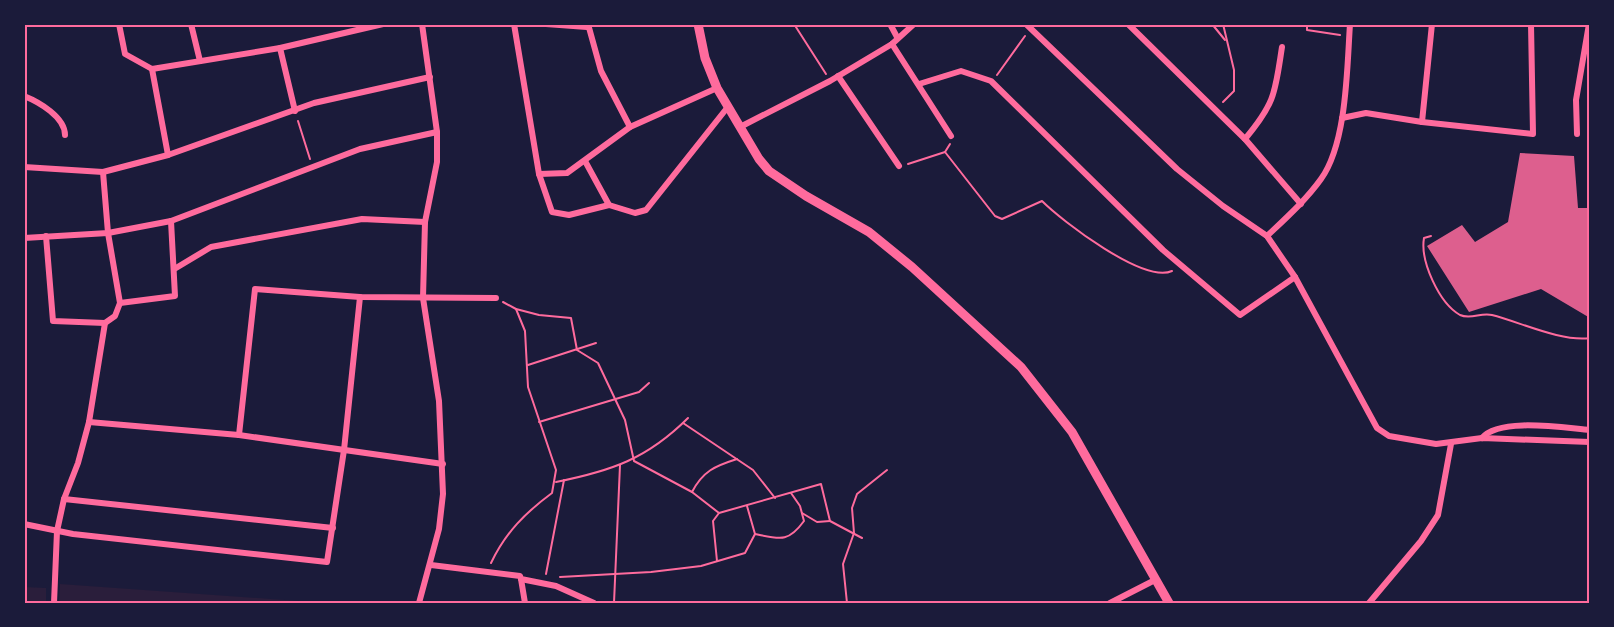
<svg xmlns="http://www.w3.org/2000/svg" width="1614" height="627" font-family="'Noto Sans',sans-serif">
  <style>
    .green { fill: #2a1e3b }
    .building { fill: #dd5f8e }
    .lines { fill: none; stroke-linecap: round; stroke-linejoin: round }
    .path { stroke: #ff6b9d; stroke-width: 2 }
    .minor { stroke: #ff6b9d; stroke-width: 6 }
    .tertiary { stroke: #ff6b9d; stroke-width: 9 }
    .neatline { fill: none; stroke: #ff6b9d; stroke-width: 2 }
  </style>
  <rect width="100%" height="100%" fill="#1b1b3a"/>
  <g class="green">
    <polygon points="60,584 326,603 59,603"/>
    <polygon points="24,587 46,588 46,603 24,603"/>
  </g>
  <polygon class="building" points="1520,153 1574,156 1578,208 1590,208 1590,318 1541,289 1469,312 1427,246 1462,225 1475,242 1508,222"/>
  <g class="lines">
    <g class="path">
      <polyline points="794,24 826,74"/>
      <polyline points="1212,24 1225,40"/>
      <polyline points="1223,24 1234,70 1234,91 1223,102"/>
      <polyline points="1307,24 1307,30 1340,35"/>
      <polyline points="997,75 1025,36"/>
      <polyline points="298,121 310,159"/>
      <path d="M945 152 995 216 1002 219 1042 201C1062 221 1144 284 1172 271"/>
      <polyline points="908,164 945,152 950,144"/>
      <path d="M1431 236 1424 238C1420 261 1439 303 1460 315 1471 320 1481 312 1492 315 1520 322 1561 342 1590 338"/>
      <polyline points="516,309 539,315 571,318 577,350 598,363 625,420 634,461 692,492 719,513 821,484 830,521 862,538"/>
      <polyline points="528,365 596,343"/>
      <polyline points="539,422 639,392 649,383"/>
      <polyline points="683,423 753,470 775,498"/>
      <path d="M556 482C611 471 647 459 688 418"/>
      <path d="M692 492C703 471 715 466 737 459"/>
      <polyline points="747,506 755,534"/>
      <polyline points="802,513 817,522 830,521"/>
      <polyline points="717,561 713,521 719,513"/>
      <path d="M491 563C506 532 525 513 552 493L556 470 528 387 525 331 516 309 503 302"/>
      <polyline points="546,574 564,480"/>
      <path d="M560 577 651 572 701 566 745 553 755 534C780 539 788 543 804 521L800 506 791 493"/>
      <polyline points="614,603 620,465"/>
      <polyline points="847,603 843,564 854,533 852,508 857,494 887,470"/>
    </g>
    <g class="minor">
      <polyline points="119,24 125,54 152,69 280,48 383,24"/>
      <polyline points="191,24 200,61"/>
      <polyline points="514,24 539,174 552,212 569,215 609,205"/>
      <polyline points="546,24 587,27"/>
      <polyline points="588,24 601,71 630,127"/>
      <polyline points="890,24 897,37"/>
      <polyline points="1026,24 1177,169 1223,206 1267,236 1295,277 1377,428 1389,436 1436,444 1482,438 1590,442"/>
      <polyline points="1128,24 1245,139 1301,204"/>
      <polyline points="892,44 951,136"/>
      <polyline points="280,48 295,111"/>
      <polyline points="152,69 168,155"/>
      <polyline points="838,76 899,166"/>
      <polyline points="919,84 961,71 991,81 1163,250 1240,315 1295,277"/>
      <path d="M24 96C39 102 65 117 65 135"/>
      <polyline points="1342,118 1366,113 1422,122 1533,134 1531,24"/>
      <polyline points="1422,122 1432,24"/>
      <polyline points="740,127 830,81 892,44 914,24"/>
      <polyline points="1577,134 1576,100 1589,24"/>
      <path d="M1245 139C1276 102 1275 92 1282 47"/>
      <polyline points="585,161 609,205 635,213 646,210 727,108"/>
      <polyline points="24,167 103,172 168,155 314,103 430,77"/>
      <polyline points="539,174 567,173 630,127 717,88"/>
      <polyline points="46,236 53,321 105,323"/>
      <path d="M1267 236C1286 218 1306 200 1321 179 1347 143 1347 67 1350 24"/>
      <polyline points="24,238 108,233 171,221 360,149 437,132"/>
      <polyline points="176,268 211,247 362,219 425,222"/>
      <polyline points="120,303 175,296 171,221"/>
      <polyline points="89,422 239,435 443,464"/>
      <polyline points="239,435 255,289 360,297 496,298"/>
      <path d="M1482 438C1499 417 1564 428 1590 430"/>
      <polyline points="64,499 333,528"/>
      <polyline points="24,524 73,534 327,562 344,450 360,297"/>
      <polyline points="431,565 520,576 521,579 556,586 594,603"/>
      <polyline points="521,579 525,603"/>
      <polyline points="54,603 57,531 64,499 78,463 89,422 105,323 115,316 120,303 108,233 103,172"/>
      <polyline points="419,603 439,529 443,494 439,401 423,298 425,222 437,162 437,132 422,24"/>
      <polyline points="1110,603 1155,580"/>
      <polyline points="1369,603 1421,541 1438,515 1451,444"/>
    </g>
    <polyline class="tertiary" points="698,24 705,58 717,88 759,159 769,171 806,196 869,232 912,267 1021,367 1072,432 1169,603"/>
  </g>
  <rect width="1614" height="627" fill="none" stroke="#1b1b3a" stroke-width="51"/>
  <rect x="26" y="26" width="1562" height="576" class="neatline"/>
</svg>
